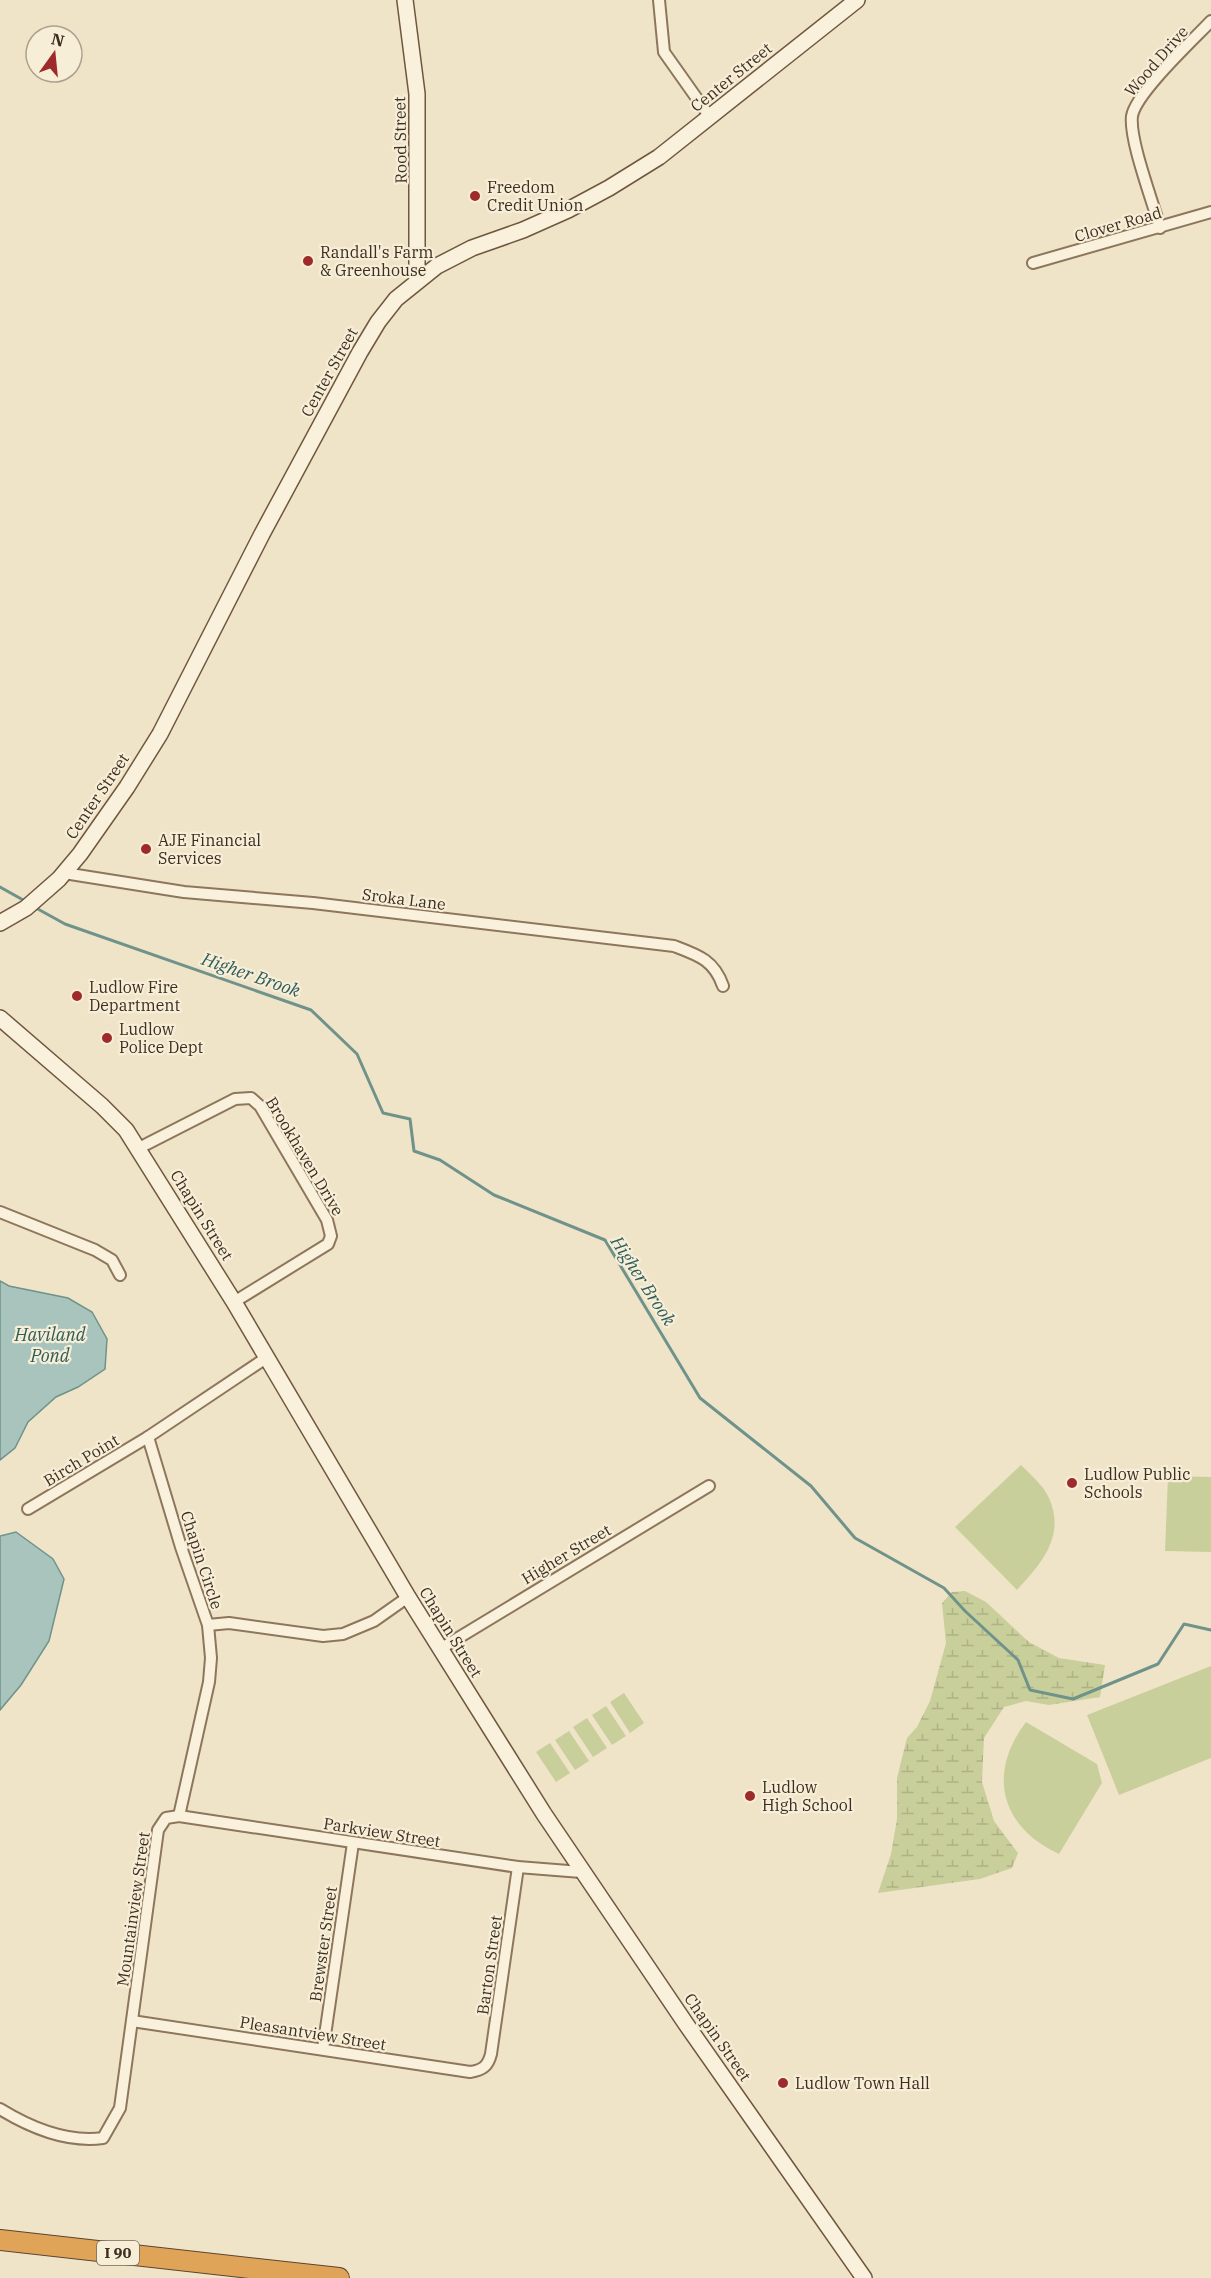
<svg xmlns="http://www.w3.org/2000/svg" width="1211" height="2278" font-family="'IBM Plex Serif',serif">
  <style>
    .grass { fill: #c9cf9b }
    .wetland { fill: url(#wetland-marsh) }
    .water { fill: #a9c4bc; stroke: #6f938a; stroke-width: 1.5 }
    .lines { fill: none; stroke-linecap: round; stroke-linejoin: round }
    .stream { stroke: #6f938a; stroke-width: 3 }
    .street-casing { stroke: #8d765c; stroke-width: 14 }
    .secondary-casing { stroke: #6f573f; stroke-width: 18 }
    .highway-casing { stroke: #5b4430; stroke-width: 22 }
    .street { stroke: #faf1dc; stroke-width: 10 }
    .secondary { stroke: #faf1dc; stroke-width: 15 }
    .highway { stroke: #e0a458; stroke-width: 20 }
    .poi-dot { fill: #9e2a2b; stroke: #f7eed8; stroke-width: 2 }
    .labels { text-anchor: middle; stroke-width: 4.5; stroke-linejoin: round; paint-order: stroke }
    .shield { fill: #f7eed8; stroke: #756857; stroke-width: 1.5 }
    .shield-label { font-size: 15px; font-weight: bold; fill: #3d2e20 }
    .street-label { font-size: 16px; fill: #3d2e20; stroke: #f7eed8 }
    .poi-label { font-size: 16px; fill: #3d2e20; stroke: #f7eed8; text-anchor: start }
    .water-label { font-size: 18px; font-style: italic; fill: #2f5d5a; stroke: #f7eed8 }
  </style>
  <defs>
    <pattern id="wetland-marsh" width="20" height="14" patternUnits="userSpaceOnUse" patternTransform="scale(1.5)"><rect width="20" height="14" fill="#c9cf9b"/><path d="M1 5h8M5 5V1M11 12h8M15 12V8" fill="none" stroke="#aeb285"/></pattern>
  </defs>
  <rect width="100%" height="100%" fill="#f0e4c8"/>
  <g class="grass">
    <path d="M1021 1465C1030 1474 1044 1486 1049 1498 1066 1536 1041 1564 1017 1590L955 1527Z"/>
    <polygon points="1168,1476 1211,1477 1211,1552 1165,1551"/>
    <polygon points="1211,1666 1211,1758 1119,1795 1087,1715"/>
    <polygon points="624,1693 644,1723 630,1733 610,1702"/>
    <polygon points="606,1706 626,1736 612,1745 592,1715"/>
    <polygon points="587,1718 607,1748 593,1757 573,1727"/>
    <path d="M1026 1722 1097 1764 1102 1783 1059 1854C1000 1827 987 1773 1026 1722Z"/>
    <polygon points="569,1731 589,1761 575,1770 555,1740"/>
    <polygon points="550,1743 570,1773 556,1782 536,1752"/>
  </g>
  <polygon class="wetland" points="965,1591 986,1602 1029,1642 1059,1658 1105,1665 1100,1697 1049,1705 1026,1701 1004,1707 984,1738 982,1782 994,1821 1018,1853 1012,1868 980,1879 878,1893 891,1854 897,1819 897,1778 907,1738 917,1727 930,1701 946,1643 942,1603 952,1592"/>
  <g class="water">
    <polygon points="0,1281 9,1286 68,1298 92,1312 107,1339 105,1369 78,1387 56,1397 28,1422 15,1448 0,1460"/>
    <polygon points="16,1532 53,1559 64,1579 49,1641 21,1685 0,1710 0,1536"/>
  </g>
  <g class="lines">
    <g class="stream">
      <polyline points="0,887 25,901"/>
      <polyline points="36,908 65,924 311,1010 357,1054 383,1113 410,1119 414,1151 440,1160 494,1195 605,1240 700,1398 811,1486 855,1538 944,1588 965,1611 1018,1660 1030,1690 1073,1699 1158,1664 1184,1624 1211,1630"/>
    </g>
    <defs>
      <g id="street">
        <polyline points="659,0 664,52 710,117"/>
        <path d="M1160 228C1153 202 1129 140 1132 116 1136 93 1193 40 1211 21"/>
        <polyline points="1033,263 1211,212"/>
        <path d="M64 873 184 892 313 903 674 946C698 955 714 960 723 986"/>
        <polyline points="139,1148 235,1099 251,1098 260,1106 327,1220 331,1236 328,1244 234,1302"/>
        <polyline points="0,1212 95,1250 112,1260 120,1275"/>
        <polyline points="266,1358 148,1437 181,1547 208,1625 229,1623 323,1636 343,1634 374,1621 408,1597"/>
        <polyline points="28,1509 148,1437"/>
        <polyline points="440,1649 709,1486"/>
        <polyline points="179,1816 209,1682 211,1658 208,1625"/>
        <path d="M132 2021 470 2072C483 2070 488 2066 491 2054L518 1867"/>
        <polyline points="323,2049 353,1843"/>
        <path d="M0 2109C31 2128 66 2143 103 2138L120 2108 158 1830 166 1818 179 1816 518 1867 581 1872"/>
      </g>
      <g id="secondary">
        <polyline points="405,0 417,94 417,281"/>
        <polyline points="0,923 26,908 59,879 80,854 127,787 160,734 262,534 360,352 378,322 396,299 437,266 472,248 523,230 568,210 609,188 659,157 857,0"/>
        <polyline points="0,1018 102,1106 126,1130 234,1302 408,1597 544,1814 686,2024 864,2278"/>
      </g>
      <polyline id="highway" points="0,2240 339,2278"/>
    </defs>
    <use href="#street" class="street-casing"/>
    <use href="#secondary" class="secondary-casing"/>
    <use href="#highway" class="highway-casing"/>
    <use href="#street" class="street"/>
    <use href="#secondary" class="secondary"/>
    <use href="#highway" class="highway"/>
  </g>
  <g class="poi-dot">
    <circle cx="475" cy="196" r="6"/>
    <circle cx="308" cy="261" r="6"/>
    <circle cx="146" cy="849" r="6"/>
    <circle cx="77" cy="996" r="6"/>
    <circle cx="107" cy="1038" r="6"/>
    <circle cx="1072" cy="1483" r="6"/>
    <circle cx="750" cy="1796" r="6"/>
    <circle cx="783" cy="2083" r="6"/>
  </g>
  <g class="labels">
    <rect class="shield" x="97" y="2241" width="42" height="24" rx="4.5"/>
    <g class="shield-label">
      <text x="118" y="2258">I 90</text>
    </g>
    <g class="street-label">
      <text transform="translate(1156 61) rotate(-49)" y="6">Wood Drive</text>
      <text transform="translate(731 77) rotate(-39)" y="6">Center Street</text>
      <text transform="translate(400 140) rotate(-91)" y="6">Rood Street</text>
      <text transform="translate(1118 224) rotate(-16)" y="6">Clover Road</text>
      <text transform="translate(329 372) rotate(-61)" y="6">Center Street</text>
      <text transform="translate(97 796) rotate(-56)" y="6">Center Street</text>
      <text transform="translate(404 899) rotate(7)" y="6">Sroka Lane</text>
      <text transform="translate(305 1156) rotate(59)" y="6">Brookhaven Drive</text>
      <text transform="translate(202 1215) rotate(58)" y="6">Chapin Street</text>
      <text transform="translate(81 1460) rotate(-31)" y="6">Birch Point</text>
      <text transform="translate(566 1554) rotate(-31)" y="6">Higher Street</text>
      <text transform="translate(202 1560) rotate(72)" y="6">Chapin Circle</text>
      <text transform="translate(451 1632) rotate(58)" y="6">Chapin Street</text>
      <text transform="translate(382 1832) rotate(9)" y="6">Parkview Street</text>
      <text transform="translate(133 1909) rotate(-82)" y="6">Mountainview Street</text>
      <text transform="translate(323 1944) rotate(-82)" y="6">Brewster Street</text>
      <text transform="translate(489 1965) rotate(-82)" y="6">Barton Street</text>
      <text transform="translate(313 2033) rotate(9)" y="6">Pleasantview Street</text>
      <text transform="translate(718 2037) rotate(55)" y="6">Chapin Street</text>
    </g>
    <g class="poi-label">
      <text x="487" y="193">Freedom<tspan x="487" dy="18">Credit Union</tspan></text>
      <text x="320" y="258">Randall's Farm<tspan x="320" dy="18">&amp; Greenhouse</tspan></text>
      <text x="158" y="846">AJE Financial<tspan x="158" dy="18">Services</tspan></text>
      <text x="89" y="993">Ludlow Fire<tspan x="89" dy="18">Department</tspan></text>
      <text x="119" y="1035">Ludlow<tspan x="119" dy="18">Police Dept</tspan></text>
      <text x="1084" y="1480">Ludlow Public<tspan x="1084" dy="18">Schools</tspan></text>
      <text x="762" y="1793">Ludlow<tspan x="762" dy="18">High School</tspan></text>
      <text x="795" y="2089">Ludlow Town Hall</text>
    </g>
    <g class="water-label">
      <text transform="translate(251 975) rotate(19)" y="6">Higher Brook</text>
      <text transform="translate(643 1281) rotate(57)" y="6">Higher Brook</text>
      <text x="50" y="1341">Haviland<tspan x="50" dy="21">Pond</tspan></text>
    </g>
  </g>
  <g transform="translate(54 54) rotate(15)"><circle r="28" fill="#f7eed8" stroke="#ada18e" stroke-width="1.5"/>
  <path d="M0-4.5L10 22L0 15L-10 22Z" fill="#9e2a2b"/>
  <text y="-9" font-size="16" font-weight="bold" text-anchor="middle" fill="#3d2e20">N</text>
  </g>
</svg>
